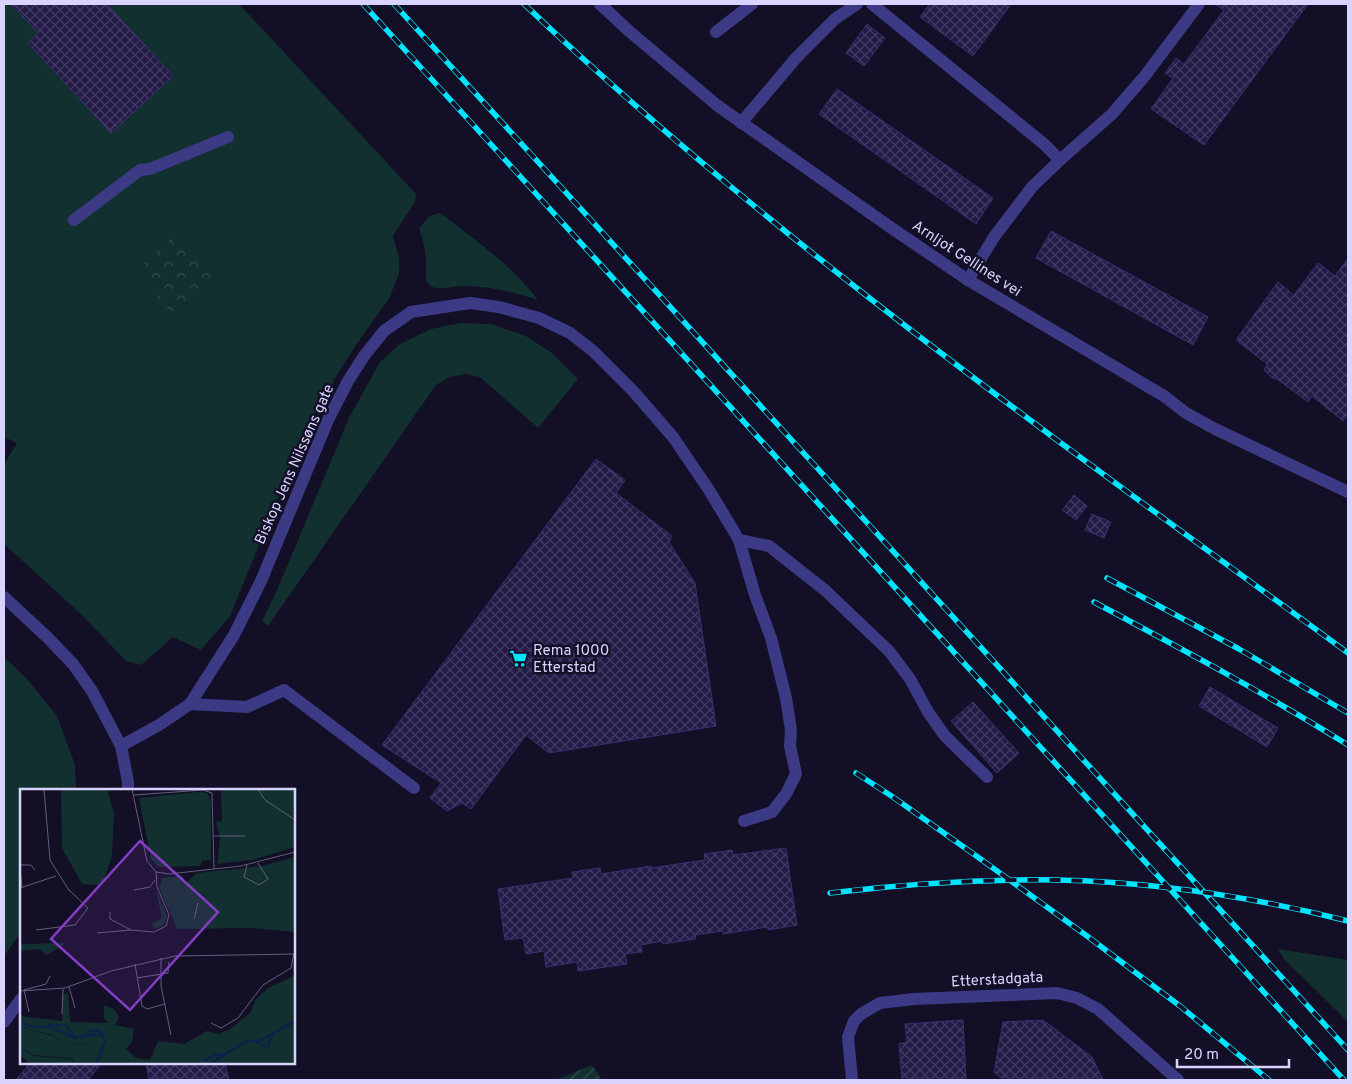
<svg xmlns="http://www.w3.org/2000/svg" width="1352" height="1084" font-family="Overpass,sans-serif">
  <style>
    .grass { fill: #12302f }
    .park { fill: url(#park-crowns) }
    .garden { fill: url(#garden-furrows) }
    .building { fill: url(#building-cross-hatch); stroke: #3b2d73 }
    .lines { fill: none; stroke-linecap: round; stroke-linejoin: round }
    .minor { stroke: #3d3a85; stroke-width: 12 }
    .rail-casing { stroke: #00e5ff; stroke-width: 5.5 }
    .rail { stroke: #130f26; stroke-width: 4; stroke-dasharray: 11; stroke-linecap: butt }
    .labels { text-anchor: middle; stroke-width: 5; stroke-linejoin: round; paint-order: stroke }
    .street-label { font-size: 15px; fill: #d9d4ff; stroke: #130f26 }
    .poi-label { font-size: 15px; fill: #d9d4ff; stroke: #130f26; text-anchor: start }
    .inset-river { fill: none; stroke: #0c2248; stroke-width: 2.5 }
    .inset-road { fill: none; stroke: #625e7d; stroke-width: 1 }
    .view { fill: #843dc5; fill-opacity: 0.15; stroke: #843dc5; stroke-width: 2.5 }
    .inset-edge { fill: none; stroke: #d9d4ff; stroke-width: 2.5 }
  </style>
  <defs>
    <pattern id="park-crowns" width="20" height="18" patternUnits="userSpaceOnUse" patternTransform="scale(1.25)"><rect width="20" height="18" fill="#12302f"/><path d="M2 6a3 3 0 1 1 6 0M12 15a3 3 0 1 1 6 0" fill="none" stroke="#344d4e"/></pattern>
    <pattern id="garden-furrows" width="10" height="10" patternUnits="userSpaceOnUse" patternTransform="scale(1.25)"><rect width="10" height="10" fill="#12302f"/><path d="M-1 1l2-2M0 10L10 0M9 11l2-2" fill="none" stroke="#344d4e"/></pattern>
    <pattern id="building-cross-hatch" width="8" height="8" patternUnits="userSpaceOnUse" patternTransform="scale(1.25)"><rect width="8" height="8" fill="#241b47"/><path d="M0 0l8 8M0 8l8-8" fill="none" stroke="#433b63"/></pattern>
  </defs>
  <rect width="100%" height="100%" fill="#130f26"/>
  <g class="grass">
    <polygon points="4,4 239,4 416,194 415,202 393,236 399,258 399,273 390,297 356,345 338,373 310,426 291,467 230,616 201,650 173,637 141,665 126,661 82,615 4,544 4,464 17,443 4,437"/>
    <path d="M438 213 443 215C477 241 512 266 538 300 514 292 489 286 463 286 453 286 432 293 427 282 425 277 426 271 426 266 426 253 424 241 419 229L428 217Z"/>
    <polygon points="461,323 491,324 526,336 552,353 578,379 538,428 480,377 466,374 450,377 436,385 268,626 262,621 275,595 349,418 380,362 400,344 431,329"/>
    <polygon points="4,657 27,679 57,716 75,765 76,790 21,790 21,932 4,956"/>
    <polygon points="1278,949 1348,960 1348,1022 1284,959"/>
  </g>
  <polygon class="park" points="177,233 220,280 177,319 135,272"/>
  <polygon class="garden" points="592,1065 602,1080 556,1080"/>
  <g class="building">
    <polygon points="11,4 107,4 173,76 111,133 28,43 38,33"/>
    <polygon points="930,4 1011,4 973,56 920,17"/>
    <polygon points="1216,4 1308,4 1204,145 1151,109 1173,78 1165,73 1176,58 1184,64 1224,10 1216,5"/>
    <polygon points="867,24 885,38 864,66 846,53"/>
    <polygon points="837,89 993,198 976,224 819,114"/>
    <polygon points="1051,231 1208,317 1193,345 1036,258"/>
    <polygon points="1348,258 1348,414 1343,421 1312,396 1308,402 1277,379 1272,378 1264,370 1267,364 1236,340 1278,282 1294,295 1318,263 1335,276"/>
    <polygon points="596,459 625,480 616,493 672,536 669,542 695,583 716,726 549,753 526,735 471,809 462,803 447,811 430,798 441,783 382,745"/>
    <polygon points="1074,495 1087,506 1076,520 1062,510"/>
    <polygon points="1092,514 1111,522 1104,538 1085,530"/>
    <polygon points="1210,687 1278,728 1267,747 1199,706"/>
    <polygon points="973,702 1019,753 997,773 951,721"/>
    <polygon points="786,848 797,925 768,930 768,927 723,934 723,931 695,935 696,939 663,944 662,941 641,945 642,952 625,954 627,964 578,971 577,962 546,967 544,951 526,954 523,938 505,940 498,889 573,878 572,872 600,868 601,874 651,866 651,868 705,860 704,854 732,850 733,855"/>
    <polygon points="963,1020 966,1080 902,1080 899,1044 907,1042 905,1024"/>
    <polygon points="1043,1020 1092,1057 1103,1080 1004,1080 994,1072 1003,1022"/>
    <polygon points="30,1063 102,1063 88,1080 16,1080"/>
    <polygon points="146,1063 225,1063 229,1080 158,1080 158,1078 149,1079"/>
  </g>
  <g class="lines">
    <g class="minor">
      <polyline points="600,4 629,31 718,106 890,227 968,280 1164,396 1186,413 1215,429 1348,492"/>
      <polyline points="872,4 1044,144 1060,160"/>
      <polyline points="716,32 752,4"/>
      <polyline points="741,123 796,58 835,19 857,4"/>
      <polyline points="74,220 140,170 150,169 228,137"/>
      <polyline points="968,280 994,237 1032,187 1060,160 1112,114 1144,77 1199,4"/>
      <polyline points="739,540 769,546 826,591 850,614 889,651 910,679 928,712 945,736 987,777"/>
      <polyline points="4,597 47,637 73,664 92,691 121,746 128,782 128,790"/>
      <polyline points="190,704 247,707 284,690 414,788"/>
      <polyline points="121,746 159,725 190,704 234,635 261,581 328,420 348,381 364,356 384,331 411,312 470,303 499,307 539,318 570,333 593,351 634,392 673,437 709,490 739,540 755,595 771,638 786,698 791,730 790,746 796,774 786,794 772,812 744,821"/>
      <polyline points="4,1022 21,999"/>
      <polyline points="852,1080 848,1037 854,1021 861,1014 880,1003 914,999 1057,993 1077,998 1098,1009 1178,1080"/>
    </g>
    <defs>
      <g id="rail">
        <polyline points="363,4 1344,1080"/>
        <polyline points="394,4 1348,1050"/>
        <path d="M524 4C778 245 1066 446 1348 653"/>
        <polyline points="1107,578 1239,649 1348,713"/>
        <path d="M1094 602C1180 648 1266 694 1348 745"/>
        <polyline points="856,773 893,797 975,855 1087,936 1180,1006 1269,1080"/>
        <path d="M830 893C905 884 981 879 1057 880 1155 882 1253 897 1348 921"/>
      </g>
    </defs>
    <use href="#rail" class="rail-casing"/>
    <use href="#rail" class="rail"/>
  </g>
  <defs>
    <symbol id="supermarket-bare" viewBox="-9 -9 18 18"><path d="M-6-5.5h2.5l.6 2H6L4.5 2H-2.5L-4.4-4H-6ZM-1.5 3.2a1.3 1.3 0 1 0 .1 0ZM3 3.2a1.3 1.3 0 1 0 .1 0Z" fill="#00e5ff" stroke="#130f26" stroke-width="2.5" paint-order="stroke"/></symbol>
  </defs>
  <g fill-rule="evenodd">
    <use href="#supermarket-bare" x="506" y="646" width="25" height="25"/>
  </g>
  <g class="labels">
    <g class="street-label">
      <text transform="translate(967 258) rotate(33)" y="5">Arnljot Gellines vei</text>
      <text transform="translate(294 464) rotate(-66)" y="5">Biskop Jens Nilssøns gate</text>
      <text transform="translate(997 979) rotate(-3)" y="5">Etterstadgata</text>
    </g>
    <g class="poi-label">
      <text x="533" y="655">Rema 1000<tspan x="533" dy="17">Etterstad</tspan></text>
    </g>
  </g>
  <g transform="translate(20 789)">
    <rect width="275" height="275" fill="#130f26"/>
    <path d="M201 0H275V58L232 71 197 75 200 49 196 33 202 32ZM179 3 187 4 191 11V71L182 72 180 77 138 78 131 70 119 9ZM275 68V143L232 139 157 140 139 99 142 89 163 87 165 95 177 84 242 77ZM136 101 147 127 143 137 133 140 132 134 142 129ZM46 154 27 166 20 160 0 162V155Z" fill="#12302f"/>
    <path d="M274 187 275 275H72L74 255 47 256 33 246 0 238V227L42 232 43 205 48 204 50 233 89 234 84 230V216L94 220 99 228 95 236 114 240 112 253 106 260 116 269 130 271 138 252 164 255 187 242 199 245 210 240 230 224 236 210 248 199ZM0 257 13 267 51 270 55 275H10L2 268Z" fill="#12302f"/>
    <path d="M0 238 33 247 48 256 74 255 72 275H56L51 269 13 266 0 257Z" fill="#12302f"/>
    <path d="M41 0H87L94 24 92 67 82 96 62 95 42 59Z" fill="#12302f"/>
    <path class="inset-river" d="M0 231 7 237 31 238 54 249 65 247 70 241 80 242 85 252 76 275M28 236H45L56 249M65 247 84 245M234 251 247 259 253 245M183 272 195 266 206 265M189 275 227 252H240L275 232"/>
    <path class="inset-road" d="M112 0 127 72 136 83 149 85 221 77 275 63M238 0 245 11 275 31M114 6 183 1 192 4 194 80M194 47H225M0 76H11L15 81M227 76 224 88 239 96 248 90 238 74M0 79 2 98M0 99 36 87M114 101 130 98 135 91M90 123V130L111 141 134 143 146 137 149 126 137 98 136 83M174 130 178 114M16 141 55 136 68 119 48 100 30 71 24 0M77 144 111 141M141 169V197L151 246M115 175 122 217 127 220 145 215M117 189 148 184 149 173M49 198 55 219M0 202 45 199 91 182 155 167 275 165M9 223 4 201 26 195 30 187M42 225 43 200M191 234 201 239 218 229 243 196 271 179 274 164"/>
    <path class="view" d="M120 52 198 123 110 221 31 150Z"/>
    <rect width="275" height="275" class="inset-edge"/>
  </g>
  <rect width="1352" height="1084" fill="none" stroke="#d9d4ff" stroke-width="10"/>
  <path d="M1177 1059v8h112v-8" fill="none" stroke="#d9d4ff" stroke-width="2.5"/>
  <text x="1184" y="1059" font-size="15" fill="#d9d4ff" stroke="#130f26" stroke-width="4" paint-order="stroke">20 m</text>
</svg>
